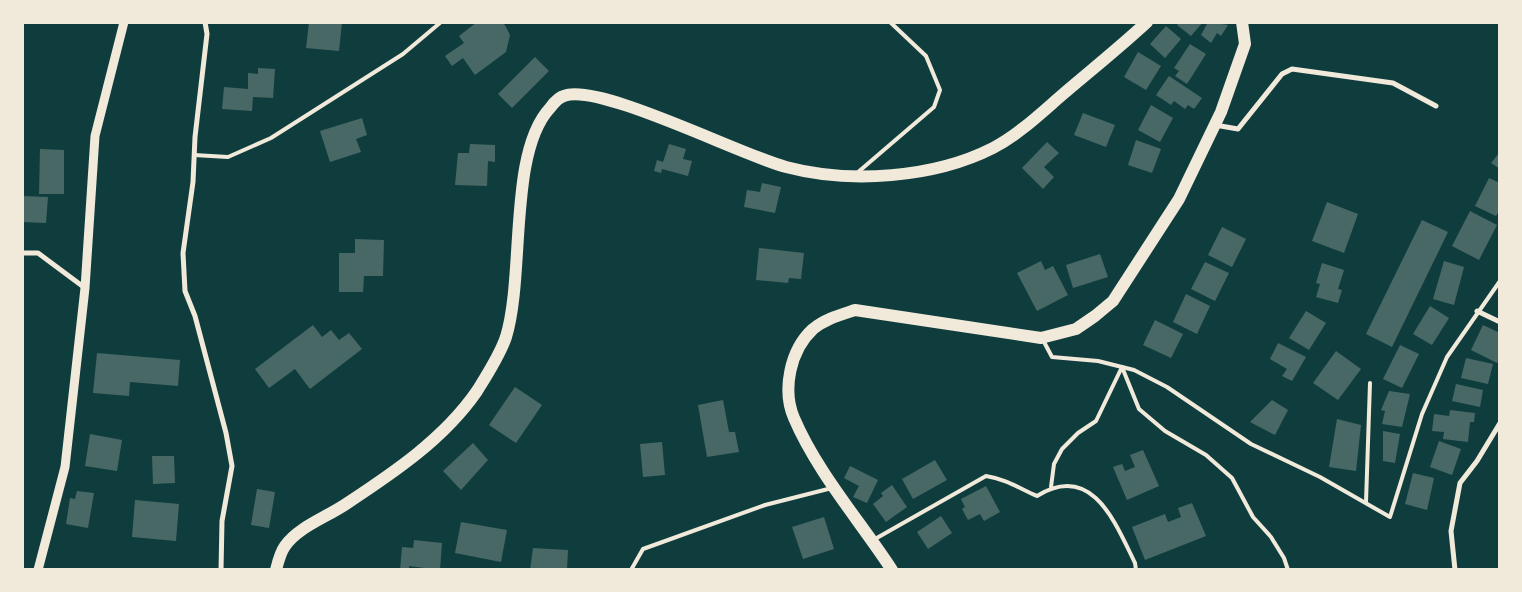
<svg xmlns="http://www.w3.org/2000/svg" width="1522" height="592" font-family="'Titillium Web',sans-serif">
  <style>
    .building { fill: #486865 }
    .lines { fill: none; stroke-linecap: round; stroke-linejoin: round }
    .service { stroke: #f1e9da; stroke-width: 4 }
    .minor { stroke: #f1e9da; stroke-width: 5 }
    .tertiary { stroke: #f1e9da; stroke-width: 9 }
    .primary { stroke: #f1e9da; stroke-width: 12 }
  </style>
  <rect width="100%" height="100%" fill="#0f3d3e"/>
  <g class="building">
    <polygon points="309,22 342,22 339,51 306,48"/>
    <polygon points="477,22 500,22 505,25 510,35 506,52 475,75 463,58 452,66 445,56 464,43 459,36"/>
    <polygon points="1179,22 1203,22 1191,36 1177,25"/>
    <polygon points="1208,22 1228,25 1221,36 1217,33 1211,43 1201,35"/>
    <polygon points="1166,26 1181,39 1165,58 1150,44"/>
    <polygon points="1190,44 1206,54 1187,84 1175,76 1179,71 1174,68"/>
    <polygon points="1138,52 1161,66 1146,90 1124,77"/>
    <polygon points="535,57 549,71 512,108 498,94"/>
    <polygon points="258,68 275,69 273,98 253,97 252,111 222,109 224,87 248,89 248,73 258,74"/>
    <polygon points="1169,76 1202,98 1194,109 1188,105 1185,109 1174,101 1171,105 1156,95"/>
    <polygon points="1151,105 1173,118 1160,142 1138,130"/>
    <polygon points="1083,113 1115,125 1106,147 1074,135"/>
    <polygon points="362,118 367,135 356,139 361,152 330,162 320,131"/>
    <polygon points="1136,140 1161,149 1152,173 1128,165"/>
    <polygon points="1047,142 1059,153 1044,167 1054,177 1043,189 1022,168"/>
    <polygon points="470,144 495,145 495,162 488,161 487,186 455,185 458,153 469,153"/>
    <polygon points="669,144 686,149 683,159 692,161 688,176 662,169 661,173 654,171 657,160 663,162"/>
    <polygon points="40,149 64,150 64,194 39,194"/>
    <polygon points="1500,152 1500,169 1491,163"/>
    <polygon points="1489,178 1500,183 1500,210 1496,216 1475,206"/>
    <polygon points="762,183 781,187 775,213 744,207 747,190 760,192"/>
    <polygon points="22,196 48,197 46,223 22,222"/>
    <polygon points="1327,202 1358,214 1344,253 1312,241"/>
    <polygon points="1470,211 1497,225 1479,260 1452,246"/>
    <polygon points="1422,220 1448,232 1392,347 1366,334"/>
    <polygon points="1222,227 1246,239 1232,267 1208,255"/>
    <polygon points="355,239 384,240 383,276 364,276 363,292 339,292 339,253 355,253"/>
    <polygon points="759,248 804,253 801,279 789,278 788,283 756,280"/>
    <polygon points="1100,254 1108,277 1073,288 1066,265"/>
    <polygon points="1041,261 1045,270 1053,266 1068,295 1037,311 1017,273"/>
    <polygon points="1444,261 1464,267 1454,305 1433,299"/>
    <polygon points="1205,262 1229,273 1215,301 1191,289"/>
    <polygon points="1322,263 1344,270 1338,289 1342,290 1338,303 1316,297 1320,284 1316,283"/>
    <polygon points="1186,294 1210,306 1197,334 1173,322"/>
    <polygon points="1430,306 1449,318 1432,345 1413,334"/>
    <polygon points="1306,311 1326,323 1309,350 1289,338"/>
    <polygon points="1155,320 1183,334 1171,358 1143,345"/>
    <polygon points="313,325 322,337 331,330 339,340 349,333 362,349 310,389 295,369 269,388 255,369"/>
    <polygon points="1483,325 1500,333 1500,358 1497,363 1471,350"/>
    <polygon points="1278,343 1306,357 1292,381 1282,376 1287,369 1270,359"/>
    <polygon points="1400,345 1419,354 1402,388 1383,379"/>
    <polygon points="1336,351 1361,369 1338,400 1313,383"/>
    <polygon points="97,353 180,360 178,386 130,382 129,396 93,393"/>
    <polygon points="1466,358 1493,364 1488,384 1461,378"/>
    <polygon points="1456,384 1483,390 1480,407 1452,401"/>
    <polygon points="515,387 542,405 516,443 489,425"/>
    <polygon points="1389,391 1410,394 1402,427 1382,424 1385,411 1381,410"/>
    <polygon points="723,400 729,432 735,432 739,452 707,457 698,405"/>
    <polygon points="1272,400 1288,410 1275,435 1250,422"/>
    <polygon points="1450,410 1475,413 1474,422 1470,422 1468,442 1443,439 1444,432 1432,431 1434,414 1449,416"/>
    <polygon points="1337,419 1361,425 1356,471 1329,467"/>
    <polygon points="1383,431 1400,434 1395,463 1383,461"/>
    <polygon points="90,434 122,440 117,471 85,466"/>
    <polygon points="1439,441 1461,449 1452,475 1430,467"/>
    <polygon points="662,442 665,475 643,477 640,444"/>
    <polygon points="473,443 488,460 461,490 443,471"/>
    <polygon points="1143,450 1159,486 1127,500 1113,467 1122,464 1125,471 1135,467 1130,455"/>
    <polygon points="152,456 174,456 175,483 153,484"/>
    <polygon points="935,460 947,480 913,499 902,479"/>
    <polygon points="850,466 878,480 867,503 853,497 859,486 844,478"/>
    <polygon points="1413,473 1434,478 1427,510 1405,504"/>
    <polygon points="892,485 907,507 886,522 873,504 883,496 881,493"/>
    <polygon points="986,486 1000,512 984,521 980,514 968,520 962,509 965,507 961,499"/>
    <polygon points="257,489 275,492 269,528 251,525"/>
    <polygon points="77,491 94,493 88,528 66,524 70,498 75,499"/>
    <polygon points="135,500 179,504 176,541 132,537"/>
    <polygon points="1192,503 1206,536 1145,560 1132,527 1165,514 1168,522 1181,517 1178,508"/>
    <polygon points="941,516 952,533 928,549 917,532"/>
    <polygon points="824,517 834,549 803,559 792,527"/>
    <polygon points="461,522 507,530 501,562 455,553"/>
    <polygon points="414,540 442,543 440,570 409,566 409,570 400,570 402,547 413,548"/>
    <polygon points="533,548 568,550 567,570 530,570"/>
  </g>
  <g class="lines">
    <g class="service">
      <polyline points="194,155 228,157 271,138 403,54 441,22"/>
      <polyline points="857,173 934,107 940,90 926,56 890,22"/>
      <polyline points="1043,340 1052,357 1098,361 1134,370 1167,387 1251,444 1320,477 1390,517 1422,414 1447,357 1500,281"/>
      <polyline points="1122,367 1139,409 1165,431 1206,455 1232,478 1253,517 1271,537 1284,558 1288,570"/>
      <polyline points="1051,487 1054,464 1062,449 1078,433 1096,421 1122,367"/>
      <polyline points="1366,502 1370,383"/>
      <path d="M875 539 986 476C1005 479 1019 488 1037 496 1092 462 1115 522 1135 563L1136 570"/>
      <polyline points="631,570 643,549 765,505 832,488"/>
    </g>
    <g class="minor">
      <polyline points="205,22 207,34 195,137 193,182 183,253 185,291 195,316 226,433 232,466 222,521 221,570"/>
      <polyline points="1215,125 1238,129 1282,74 1292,69 1393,83 1436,106"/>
      <polyline points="22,253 38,253 85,288"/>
      <polyline points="1477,311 1500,322"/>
      <polyline points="1455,570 1451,531 1460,483 1477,461 1500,423"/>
    </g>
    <polyline class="tertiary" points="38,570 65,467 85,288 95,136 124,22"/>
    <g class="primary">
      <path d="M276 570C278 562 280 553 285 546 298 527 327 517 346 504 393 473 444 439 477 391 487 375 500 355 506 337 525 275 508 153 550 108 553 104 559 97 564 96 598 82 743 156 786 167 850 184 934 178 993 148 1018 135 1040 114 1062 95 1090 71 1119 48 1147 22"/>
      <path d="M892 570C860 521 817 472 794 418 782 390 790 350 813 329 825 319 840 315 855 310L1041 338 1076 329 1095 316 1113 301 1179 199 1221 112 1245 44 1242 22"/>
    </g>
  </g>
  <rect width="1522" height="592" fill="none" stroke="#f1e9da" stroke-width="48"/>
</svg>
